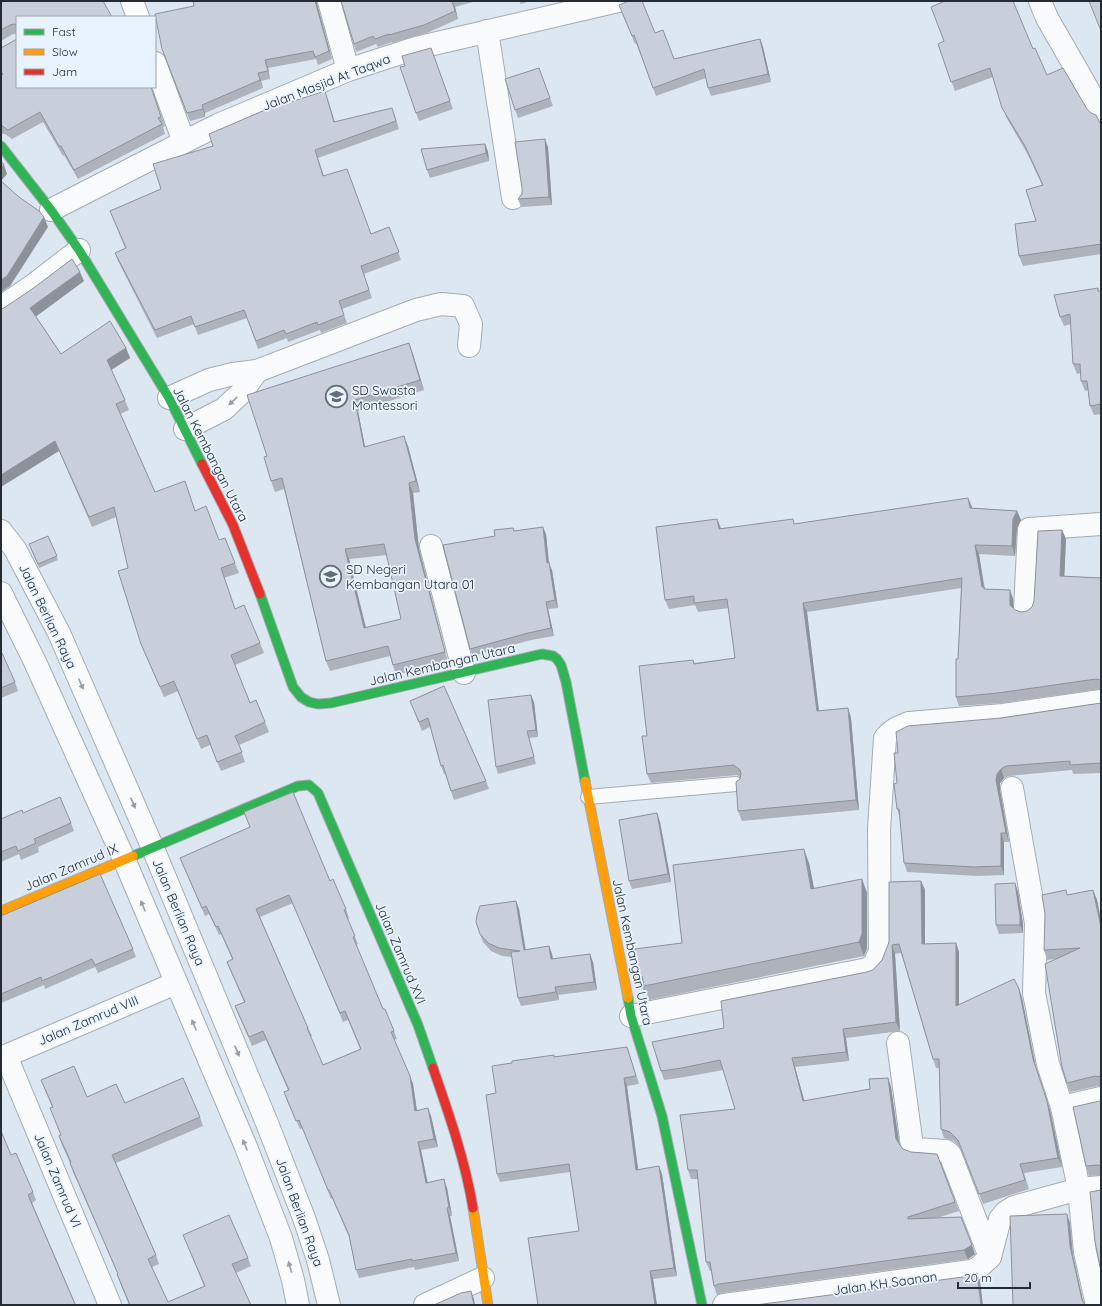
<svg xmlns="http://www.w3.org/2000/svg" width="1102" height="1306" font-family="Quicksand,sans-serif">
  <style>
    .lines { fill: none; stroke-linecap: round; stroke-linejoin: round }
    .lane-casing { stroke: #a4acb4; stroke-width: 16 }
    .street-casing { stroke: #a4acb4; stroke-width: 24 }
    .fast-casing { stroke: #a4acb4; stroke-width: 11 }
    .slow-casing { stroke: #a4acb4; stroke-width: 11 }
    .jam-casing { stroke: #a4acb4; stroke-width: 11 }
    .lane { stroke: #fafbfd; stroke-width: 14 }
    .street { stroke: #fafbfd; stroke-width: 22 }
    .fast { stroke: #30b455; stroke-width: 9 }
    .slow { stroke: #ff9f0a; stroke-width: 9 }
    .jam { stroke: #e5322d; stroke-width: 9 }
    .wall { fill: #adb2bb; fill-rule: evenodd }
    .shaded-wall { fill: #8d9199 }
    .building { fill: #c9cfda; stroke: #8d9199; fill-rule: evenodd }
    .oneway { fill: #9a9da2 }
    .labels { text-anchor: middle; stroke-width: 3.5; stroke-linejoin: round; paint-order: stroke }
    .street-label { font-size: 13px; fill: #242b33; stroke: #e8f3ff }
    .poi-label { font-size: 13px; fill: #242b33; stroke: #e8f3ff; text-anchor: start }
  </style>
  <rect width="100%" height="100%" fill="#dce7f2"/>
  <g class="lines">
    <defs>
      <polyline id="lane" points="588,797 736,784"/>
      <g id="street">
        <polyline points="132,1 138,17"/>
        <polyline points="329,1 348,70"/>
        <polyline points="1040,1 1047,18 1101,112"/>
        <polyline points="487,31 513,198"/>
        <polyline points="155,63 184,142"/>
        <polyline points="51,210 184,142 218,125 348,70 416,48 618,1"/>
        <polyline points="1,307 31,287 79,250"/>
        <polyline points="169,398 209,380 233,374 257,371 416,310 441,304 463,306 471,324 469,346"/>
        <polyline points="185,429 224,409 242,392 257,371"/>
        <polyline points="1,531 15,549 59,633 152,846 267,1123 304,1218 318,1260 329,1305"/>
        <polyline points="431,546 464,673"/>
        <polyline points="1,593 35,662 124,859 246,1147 281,1238 293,1280 298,1305"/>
        <polyline points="1025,609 1029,529 1101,524"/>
        <polyline points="1012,788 1036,923 1034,993 1048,1064 1062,1107 1079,1189 1085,1252 1097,1305"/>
        <path d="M631 1016 868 969 874 964 880 951 879 829 885 738C892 729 899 727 909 723L1003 715 1101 701"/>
        <polyline points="898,1043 912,1146 915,1149 946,1151 950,1154 990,1257"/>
        <polyline points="6,1056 110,1305"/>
        <polyline points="1,1058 176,983"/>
        <polyline points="1062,1107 1101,1098"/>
        <polyline points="425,1305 483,1278"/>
        <polyline points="724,1305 971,1271 978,1268 990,1257 1000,1219 1006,1212 1014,1207 1079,1189 1101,1187"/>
      </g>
      <g id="fast">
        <polyline points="1,146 51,210 79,250 169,398 202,464"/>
        <polyline points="260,594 293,687 301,697 309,702 318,704 331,703 542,654 553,656 557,659 561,665 566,682 585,781"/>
        <polyline points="133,856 298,786 309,785 318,793 418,1025 433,1068"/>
        <polyline points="628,998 631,1016 662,1116 702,1305"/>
      </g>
      <g id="slow">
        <polyline points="585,781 628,998"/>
        <polyline points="1,911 133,856"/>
        <polyline points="473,1208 488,1305"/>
      </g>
      <g id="jam">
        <polyline points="202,464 233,525 260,594"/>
        <path d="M433 1068C449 1114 465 1160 473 1208"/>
      </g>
    </defs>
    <use href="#lane" class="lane-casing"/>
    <use href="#street" class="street-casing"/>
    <use href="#fast" class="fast-casing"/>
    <use href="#slow" class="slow-casing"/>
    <use href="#jam" class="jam-casing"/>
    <use href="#lane" class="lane"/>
    <use href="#street" class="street"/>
    <use href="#fast" class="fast"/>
    <use href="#slow" class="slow"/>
    <use href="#jam" class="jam"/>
  </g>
  <g class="wall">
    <polygon points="1,1 17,17 17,34 13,34 1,41"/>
    <polygon points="341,1 477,1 455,7 458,19 427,33 392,43 392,42 378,47 376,44 356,52 354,44"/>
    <polygon points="519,1 530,1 521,4"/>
    <polygon points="317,4 332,59 318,65 316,59 268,68 270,79 261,81 263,88 205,113 205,117 190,121 162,49 194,6"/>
    <polygon points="619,5 655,33 674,59 760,39 763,47 771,82 711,96 708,88 706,78 656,96 636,43 635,44"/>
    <polygon points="938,44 1033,49 1047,75 1087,109 1101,125 1101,254 1023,266 1019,256 1036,221 1042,185 1028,155 1006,117 993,77 955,91"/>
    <polygon points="1,48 151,87 165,126 163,127 165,134 78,179 64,155 63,156 43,122 12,139 5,134 1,134"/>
    <polygon points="431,48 453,109 419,121 416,113 405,66"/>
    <polygon points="539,68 553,106 518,118 515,110"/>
    <polygon points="328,99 335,122 395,116 399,129 318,158 324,176 371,234 389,227 401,260 364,274 372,298 342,309 347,323 321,333 320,330 288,342 287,338 258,349 247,318 198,335 194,324 157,338 118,261 115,253 125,248 110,211 161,189 213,146"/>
    <polygon points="485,144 488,152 489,161 430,178 427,170"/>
    <polygon points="548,147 552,205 521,207 518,199"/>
    <polygon points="84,281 36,316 61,354 126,348 130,358 111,370 125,400 129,410 120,414 155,492 195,511 219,540 235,563 239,573 224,578 235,609 260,643 264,653 235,665 250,703 265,722 269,732 239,745 245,762 221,771 210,745 201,749 178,691 164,697 145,654 141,644 128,568 116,517 92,527 59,451 1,309"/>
    <polygon points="1098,288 1099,291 1101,291 1101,414 1094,415 1090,406 1088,390 1085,391 1081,381 1081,373 1077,374 1073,364 1071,324 1064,326 1060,317"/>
    <path d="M409 343 424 390 358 411 365 447 408 446 420 492 413 493 419 549 448 663 396 675 390 656 330 671 326 661 284 489 275 492 271 481 267 456ZM387 555 401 619 366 627 349 559Z"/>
    <polygon points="972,507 972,508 1017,511 1021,520 1017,528 1015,556 979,554 985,589 1010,590 1013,599 1013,608 1015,610 1021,612 1027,611 1032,607 1062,530 1066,539 1064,576 1101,578 1101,689 1002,703 959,706 956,697 958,659 961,588 807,612 819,711 848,708 851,718 859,810 742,821 738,811 740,777 737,775 651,783 647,774 647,736 694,663 735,658 729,608 698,612 695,605 669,609 665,600 717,519 721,528 795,524"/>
    <polygon points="513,528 515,531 546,534 549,564 552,570 558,608 548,609 554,636 531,640 473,656 470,649 495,536"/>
    <polygon points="48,536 58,560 39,568 29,544"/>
    <polygon points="1,654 15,682 18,691 1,698"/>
    <polygon points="444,686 486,781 489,789 454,800 445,774 444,774 441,766 430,727 422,731 410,701"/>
    <polygon points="534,702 538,737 529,738 536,764 498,774 496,767"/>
    <polygon points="1101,703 1101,773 1073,774 1072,770 1009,776 1004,778 1000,783 1000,790 1009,842 1004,842 1004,875 978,876 907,872 904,863 900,818 897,809 898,753 1001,718"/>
    <path d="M244 812 330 881 346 909 349 918 348 919 358 944 356 945 383 1009 394 1031 397 1039 394 1040 413 1084 417 1110 431 1116 438 1147 421 1150 428 1183 447 1188 452 1216H450L459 1261 415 1270 414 1267 359 1278 356 1270 349 1237 332 1198 331 1199 303 1128 300 1129 287 1101 284 1092 288 1090 266 1040 252 1046 235 1006 244 1002 230 970 227 962 232 959 221 934 219 935 209 914 205 916 180 858 250 827ZM293 903 343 1022 348 1020 360 1049 323 1065 310 1037 312 1036 308 1028 260 917Z"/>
    <polygon points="23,813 71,823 74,831 38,847 39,852 21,860 19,854 1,862 1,819"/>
    <polygon points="660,822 671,882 632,889 629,881"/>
    <polygon points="809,863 814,889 862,879 867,893 867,948 864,956 649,1000 646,990 643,990 638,976 682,943"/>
    <polygon points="921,881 925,890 925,944 956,943 959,952 959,1004 1019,989 1022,998 1036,1068 1050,1110 1062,1167 1024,1173 1029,1189 983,1204 961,1149 954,1141 944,1138 941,1129 939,1068 936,1068 933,1059 901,953 895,954 900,1031 846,1038 849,1061 795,1067 804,1101 870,1089 888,1078 891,1087 899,1145 903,1149 911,1152 937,1154 959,1211 937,1218 975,1254 968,1259 722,1293 717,1295 714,1286 711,1271 710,1271 706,1262 698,1179 691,1179 688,1170 735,1109 723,1070 685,1077 664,1080 661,1071 724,1028 873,970 882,960"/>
    <polygon points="1015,883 1018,892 1023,924 1023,933 999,934 996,925"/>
    <polygon points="1093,890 1097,900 1101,920 1101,1086 1098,1086 1070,1092 1067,1083 1055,959 1047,960 1044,950 1068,895"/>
    <polygon points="516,901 519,909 525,950 549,946 552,954 553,959 593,962 597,990 558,995 559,1000 521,1006 518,998 512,957 502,956 491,951 483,942 480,934"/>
    <polygon points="1,915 133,949 136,957 98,973 95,967 45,989 44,985 1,1003"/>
    <polygon points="627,1047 639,1084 627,1086 638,1169 662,1174 677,1276 653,1279 657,1305 538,1305 579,1231 570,1172 500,1182 497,1174 496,1093 555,1057"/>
    <polygon points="41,1080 87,1097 200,1117 203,1126 116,1163 156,1255 159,1264 152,1267 168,1302 204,1286 183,1235 248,1258 251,1266 236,1273 251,1305 129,1305 120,1283 117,1274 118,1274 73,1172 70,1163 62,1145 59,1136 61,1135 50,1108 52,1107"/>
    <polygon points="1101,1101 1101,1175 1089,1176 1086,1166"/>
    <polygon points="11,1155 33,1192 36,1200 32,1203 76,1305 1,1305"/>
  </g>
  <g class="shaded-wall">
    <polygon points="315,1 317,1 317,4 332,59 329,51"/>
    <polygon points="452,1 455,7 458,19 455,11"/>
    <polygon points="760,39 763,47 771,82 768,74"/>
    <polygon points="265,60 268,68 270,79 268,71"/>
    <polygon points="258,73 261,81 263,88 260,80"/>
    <polygon points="202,105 205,113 205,117"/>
    <polygon points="545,139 548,147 552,205 549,197"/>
    <polygon points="485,144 488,152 489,161 486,153"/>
    <polygon points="4,165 7,174 1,181 1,167"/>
    <polygon points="44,217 48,227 10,286 1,292 1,280"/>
    <polygon points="80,272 84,281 34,318 30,308"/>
    <polygon points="409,343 413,354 424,390 420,380"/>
    <polygon points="126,348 130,358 111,370 107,360"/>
    <polygon points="355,400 358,411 367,457 364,447"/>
    <polygon points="404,436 408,446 420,492 416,481"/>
    <polygon points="55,441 59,451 1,487 1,475"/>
    <polygon points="409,483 413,493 419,549 448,663 445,652 415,539"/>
    <polygon points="968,498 972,507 973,518 970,508"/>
    <polygon points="1017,511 1021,520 1017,528 1015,556 1012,546 1013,519"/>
    <polygon points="717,519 721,529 719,529"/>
    <polygon points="543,527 546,534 549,564 552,570 558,608 555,600 547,563"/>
    <polygon points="1062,530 1066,539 1064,585 1060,576"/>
    <polygon points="975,545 979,554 984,588 987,597 982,587"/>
    <polygon points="345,549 349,559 368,638 364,628"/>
    <polygon points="1010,590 1013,599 1014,614 1010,605"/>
    <polygon points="546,602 548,609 554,636 551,628"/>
    <polygon points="803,603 807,612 820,720 817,711"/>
    <polygon points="531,695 534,702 538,737 536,730"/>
    <polygon points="848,708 851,718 859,810 856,800"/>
    <polygon points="1001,769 1004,778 1000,783 1000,790 1009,842 1006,833 996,780 997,774"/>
    <polygon points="657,813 660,822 671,882 668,874"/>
    <polygon points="1001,833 1004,842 1004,875 1001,866"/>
    <polygon points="804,849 809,863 817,903 811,889"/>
    <polygon points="862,879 867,893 867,948 864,956 859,942"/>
    <polygon points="921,881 925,890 925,953 922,944"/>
    <polygon points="1015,883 1018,892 1023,924 1023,933 1020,925"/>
    <polygon points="1093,890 1097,900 1101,920 1101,927"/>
    <polygon points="516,901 519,909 527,958 524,950"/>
    <polygon points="956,943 959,952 959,1015 956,1006"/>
    <polygon points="892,945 895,954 900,1031 896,1022"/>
    <polygon points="549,946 552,954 554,968 551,959"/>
    <polygon points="590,954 593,962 597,990 594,982"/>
    <polygon points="555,987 558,995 559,1000 556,992"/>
    <polygon points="1019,989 1022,998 1036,1068 1050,1110 1062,1167 1058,1158 1033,1059"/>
    <polygon points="843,1029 846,1038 849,1061 846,1052"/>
    <polygon points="792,1058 795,1067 807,1110 803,1101"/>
    <polygon points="410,1076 413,1084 418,1119 415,1111"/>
    <polygon points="624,1078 627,1086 639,1177 636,1170"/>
    <polygon points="888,1078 891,1087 900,1148 896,1139"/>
    <polygon points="428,1108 431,1116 438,1147 434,1139"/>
    <polygon points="418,1142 421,1150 429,1191 426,1183"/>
    <polygon points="659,1166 662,1174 677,1276 674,1268"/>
    <polygon points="444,1179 447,1188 452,1216 449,1207"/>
    <polygon points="447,1208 450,1216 459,1261 456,1253"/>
    <polygon points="1067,1214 1070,1223 1073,1255 1084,1305 1082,1300 1070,1246"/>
    <polygon points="972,1245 975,1254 968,1259 964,1250"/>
    <polygon points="650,1271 653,1279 657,1305 655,1305"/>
    <polygon points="977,1273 980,1281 983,1305 981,1305"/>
    <polygon points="471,1291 474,1299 475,1305 474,1305"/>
  </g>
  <g class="building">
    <polygon points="1,1 103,1 112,17 17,17 17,25 14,24 10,25 1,30"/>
    <polygon points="193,1 315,1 329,51 315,57 313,51 265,60 268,71 258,73 260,80 202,105 203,109 187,113 162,49 155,14 194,6"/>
    <polygon points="341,1 452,1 455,11 424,25 389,35 389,34 375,39 373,36 354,44"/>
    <polygon points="629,1 642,1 655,33 663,30 674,59 760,39 768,74 708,88 704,69 653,88 634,35 632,36 619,5"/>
    <polygon points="945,1 1013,1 1033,49 1035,48 1047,75 1063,68 1087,109 1091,113 1096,115 1101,125 1101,244 1019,256 1015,224 1036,221 1026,190 1043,185 1025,146 1002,108 990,68 951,82 938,44 944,41 931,7"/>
    <polygon points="1089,1 1101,1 1101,31"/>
    <polygon points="17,39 17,87 151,87 161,117 158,118 162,124 74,170 61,146 59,146 40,112 8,130 1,125 1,75 3,74 1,72 1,48"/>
    <polygon points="431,48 450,101 416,113 400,67 405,66 402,56"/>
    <polygon points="539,68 550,98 515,110 505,79"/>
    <polygon points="325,91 334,122 392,108 396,121 315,150 323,176 347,169 371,234 389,227 399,252 361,266 369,290 339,301 344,315 318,325 317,322 286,334 284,330 256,341 244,310 195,327 191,316 155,330 115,253 126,248 110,211 161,189 153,164 213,146 209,134 265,110"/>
    <polygon points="545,139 549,197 518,199 522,194 522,188 515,142"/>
    <polygon points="485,144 486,153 427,170 421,149"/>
    <polygon points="1,161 4,165 1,167"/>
    <polygon points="1,181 19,197 39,211 44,217 7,276 1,280"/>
    <polygon points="72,259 80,272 30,308 61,354 110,321 126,348 107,360 125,400 116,404 155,492 185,481 195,511 206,506 219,540 225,538 235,563 221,568 235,609 244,605 260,643 231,655 250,703 256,700 265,722 235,736 242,752 217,762 207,735 197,739 174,681 160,687 141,644 118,571 128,568 114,507 89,517 55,441 1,475 1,309 4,308 35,287"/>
    <polygon points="1098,288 1098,291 1101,291 1101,404 1090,406 1087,381 1081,381 1080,364 1073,364 1070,314 1060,317 1054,295"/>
    <path d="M409 343 420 380 355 400 364 447 404 436 416 481 409 483 415 539 445 652 393 665 388 646 326 661 282 478 271 481 264 457 267 456 247 395ZM384 544 401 619 364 628 345 549Z"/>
    <polygon points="968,498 970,508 1017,511 1013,519 1012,546 975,545 982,587 984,587 984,589 1010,590 1010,605 1015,610 1021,612 1027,611 1032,607 1034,601 1038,531 1062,530 1060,576 1101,578 1101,680 1096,679 998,693 956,697 956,659 958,659 962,578 803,603 817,711 848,708 856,800 738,811 736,782 740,779 741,774 740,770 734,765 647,774 642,736 647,736 639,666 693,660 694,664 735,658 727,599 694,603 694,596 665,600 656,527 717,519 719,529 793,519 794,524"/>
    <polygon points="543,527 547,563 549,562 555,600 546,602 551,628 528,633 470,649 443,545 495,536 494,530 513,528 514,531"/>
    <polygon points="48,536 57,556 38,564 29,544"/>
    <polygon points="2,653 15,682 1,688 1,654"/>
    <polygon points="444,686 486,781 451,791 443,765 441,766 428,718 419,722 410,701"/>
    <polygon points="531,695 536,730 527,731 534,757 496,767 488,700"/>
    <polygon points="1101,703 1101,763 1070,765 1070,761 1006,766 1001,769 997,774 996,780 1006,833 1001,833 1001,866 974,867 904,863 899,809 897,809 894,784 897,783 894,753 898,753 896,732 908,726 1001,718"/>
    <path d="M293 792 330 881 333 879 346 909 344 910 355 936 353 937 383 1009H385L394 1031 391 1032 410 1076 415 1111 428 1108 434 1139 418 1142 426 1183 444 1179 449 1207 447 1208 456 1253 412 1261V1259L356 1270 349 1235 329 1190H328L299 1120 296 1121 284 1092 289 1090 263 1031 249 1037 235 1006 245 1002 227 962 233 959 218 926 216 927 206 906 202 908 180 858 250 827 244 812ZM289 895 340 1013 345 1011 361 1049 323 1065 307 1028H308L256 909Z"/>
    <polygon points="60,797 71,823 34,839 36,843 18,851 16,846 1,852 1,819 22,810 23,813"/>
    <polygon points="657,813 668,874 629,881 619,820"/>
    <polygon points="804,849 811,889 862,879 862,934 859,942 644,986 642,976 638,976 635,949 682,943 673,865"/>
    <polygon points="100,874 133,949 95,965 92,959 42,981 41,977 1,994 1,915 3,915"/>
    <polygon points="921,881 922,944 956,943 956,1006 1014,979 1019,989 1033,1059 1047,1101 1058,1158 1020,1164 1025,1180 979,1194 958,1140 950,1132 941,1129 939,1059 933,1059 899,944 892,945 896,1022 843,1029 846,1052 792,1058 803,1101 870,1089 869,1079 888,1078 896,1139 900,1145 903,1149 911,1152 937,1154 955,1202 908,1217 908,1219 961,1217 972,1245 964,1250 719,1284 714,1286 710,1262 706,1262 697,1170 688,1170 680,1115 735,1109 720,1060 682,1068 661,1071 652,1042 724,1028 721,1001 867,972 873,970 882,960 889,942 889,882"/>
    <polygon points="1015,883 1020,916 1020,925 996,925 995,884"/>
    <polygon points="1066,890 1067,895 1093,890 1101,927 1101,1077 1095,1076 1067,1083 1062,1067 1045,964 1080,948 1044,950 1045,914 1042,895"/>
    <polygon points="516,901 524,950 549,946 551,959 590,954 594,982 555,987 556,992 518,998 511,952 520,951 499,948 488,943 480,934 476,922 477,915 480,906"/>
    <polygon points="627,1047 636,1076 624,1078 636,1170 659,1166 674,1268 650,1271 655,1305 538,1305 528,1238 579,1231 569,1164 497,1174 486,1095 496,1093 492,1066 512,1063 512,1061 554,1055 554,1057"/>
    <polygon points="74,1066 87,1097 116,1084 125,1103 183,1078 200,1117 112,1155 156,1255 148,1259 168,1302 205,1286 183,1235 229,1215 248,1258 232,1264 251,1305 130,1305 117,1274 118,1274 70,1163 71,1162 59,1136 61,1135 50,1108 53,1107 41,1080"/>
    <polygon points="1100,1101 1101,1101 1101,1166 1097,1165 1086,1166 1073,1107"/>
    <polygon points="1,1131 11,1155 16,1153 33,1192 28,1195 75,1304 74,1305 1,1305"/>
    <polygon points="1101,1190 1101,1271 1095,1242 1090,1192"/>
    <polygon points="1067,1214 1070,1246 1082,1300 1085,1305 1013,1305 1010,1216"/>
    <polygon points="977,1273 981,1305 756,1305 970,1276"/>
    <polygon points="471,1291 474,1305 434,1305 461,1293"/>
  </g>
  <defs><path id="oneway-solid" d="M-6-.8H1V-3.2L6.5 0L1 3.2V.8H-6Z"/></defs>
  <g class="oneway">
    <use href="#oneway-solid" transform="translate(233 401) rotate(137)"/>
    <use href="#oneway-solid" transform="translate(81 684) rotate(66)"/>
    <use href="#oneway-solid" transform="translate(133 803) rotate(66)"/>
    <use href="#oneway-solid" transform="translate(143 906) rotate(-113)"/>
    <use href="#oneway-solid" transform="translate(194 1025) rotate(-113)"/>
    <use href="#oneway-solid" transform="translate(237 1051) rotate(67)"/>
    <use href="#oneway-solid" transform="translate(245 1145) rotate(-113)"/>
    <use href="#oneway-solid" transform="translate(290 1267) rotate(-106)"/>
  </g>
  <defs>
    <symbol id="school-ring" viewBox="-11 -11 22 22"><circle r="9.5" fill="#e8f3ff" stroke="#646d76" stroke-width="1.5"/><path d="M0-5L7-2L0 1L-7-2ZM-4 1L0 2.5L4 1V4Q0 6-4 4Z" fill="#646d76"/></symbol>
  </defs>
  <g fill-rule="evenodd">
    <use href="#school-ring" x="324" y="384" width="25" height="25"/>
    <use href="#school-ring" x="318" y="564" width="25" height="25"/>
  </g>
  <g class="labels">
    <g class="street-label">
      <text transform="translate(326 82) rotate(-21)" y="5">Jalan Masjid At Taqwa</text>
      <text transform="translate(211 454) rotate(63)" y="5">Jalan Kembangan Utara</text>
      <text transform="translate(48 616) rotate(64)" y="5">Jalan Berlian Raya</text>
      <text transform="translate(442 664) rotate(-13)" y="5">Jalan Kembangan Utara</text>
      <text transform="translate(71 867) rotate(-23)" y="5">Jalan Zamrud IX</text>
      <text transform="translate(179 912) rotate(67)" y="5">Jalan Berlian Raya</text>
      <text transform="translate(633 952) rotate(78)" y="5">Jalan Kembangan Utara</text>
      <text transform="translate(401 953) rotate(67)" y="5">Jalan Zamrud XVI</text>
      <text transform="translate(88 1020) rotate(-23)" y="5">Jalan Zamrud VIII</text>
      <text transform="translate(58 1180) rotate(67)" y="5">Jalan Zamrud VI</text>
      <text transform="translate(300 1212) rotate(70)" y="5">Jalan Berlian Raya</text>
      <text transform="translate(885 1283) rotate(-8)" y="5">Jalan KH Saanan</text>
    </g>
    <g class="poi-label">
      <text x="352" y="395">SD Swasta<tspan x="352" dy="15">Montessori</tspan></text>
      <text x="346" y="574">SD Negeri<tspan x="346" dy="15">Kembangan Utara 01</tspan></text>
    </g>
  </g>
  <rect width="1102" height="1306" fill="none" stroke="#242b33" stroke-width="4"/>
  <rect x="16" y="16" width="140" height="72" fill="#e8f3ff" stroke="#9aa3ad"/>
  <rect x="24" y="29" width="20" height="6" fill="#30b455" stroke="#9aa3ad"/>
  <text x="52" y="36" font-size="12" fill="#242b33">Fast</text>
  <rect x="24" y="49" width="20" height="6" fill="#ff9f0a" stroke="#9aa3ad"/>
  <text x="52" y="56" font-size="12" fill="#242b33">Slow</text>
  <rect x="24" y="69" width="20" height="6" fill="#e5322d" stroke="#9aa3ad"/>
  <text x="52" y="76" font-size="12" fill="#242b33">Jam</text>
  <path d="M958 1282v6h72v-6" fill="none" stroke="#242b33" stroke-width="2"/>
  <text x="964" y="1282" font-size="12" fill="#242b33" stroke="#e8f3ff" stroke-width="3" paint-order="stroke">20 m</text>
</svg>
